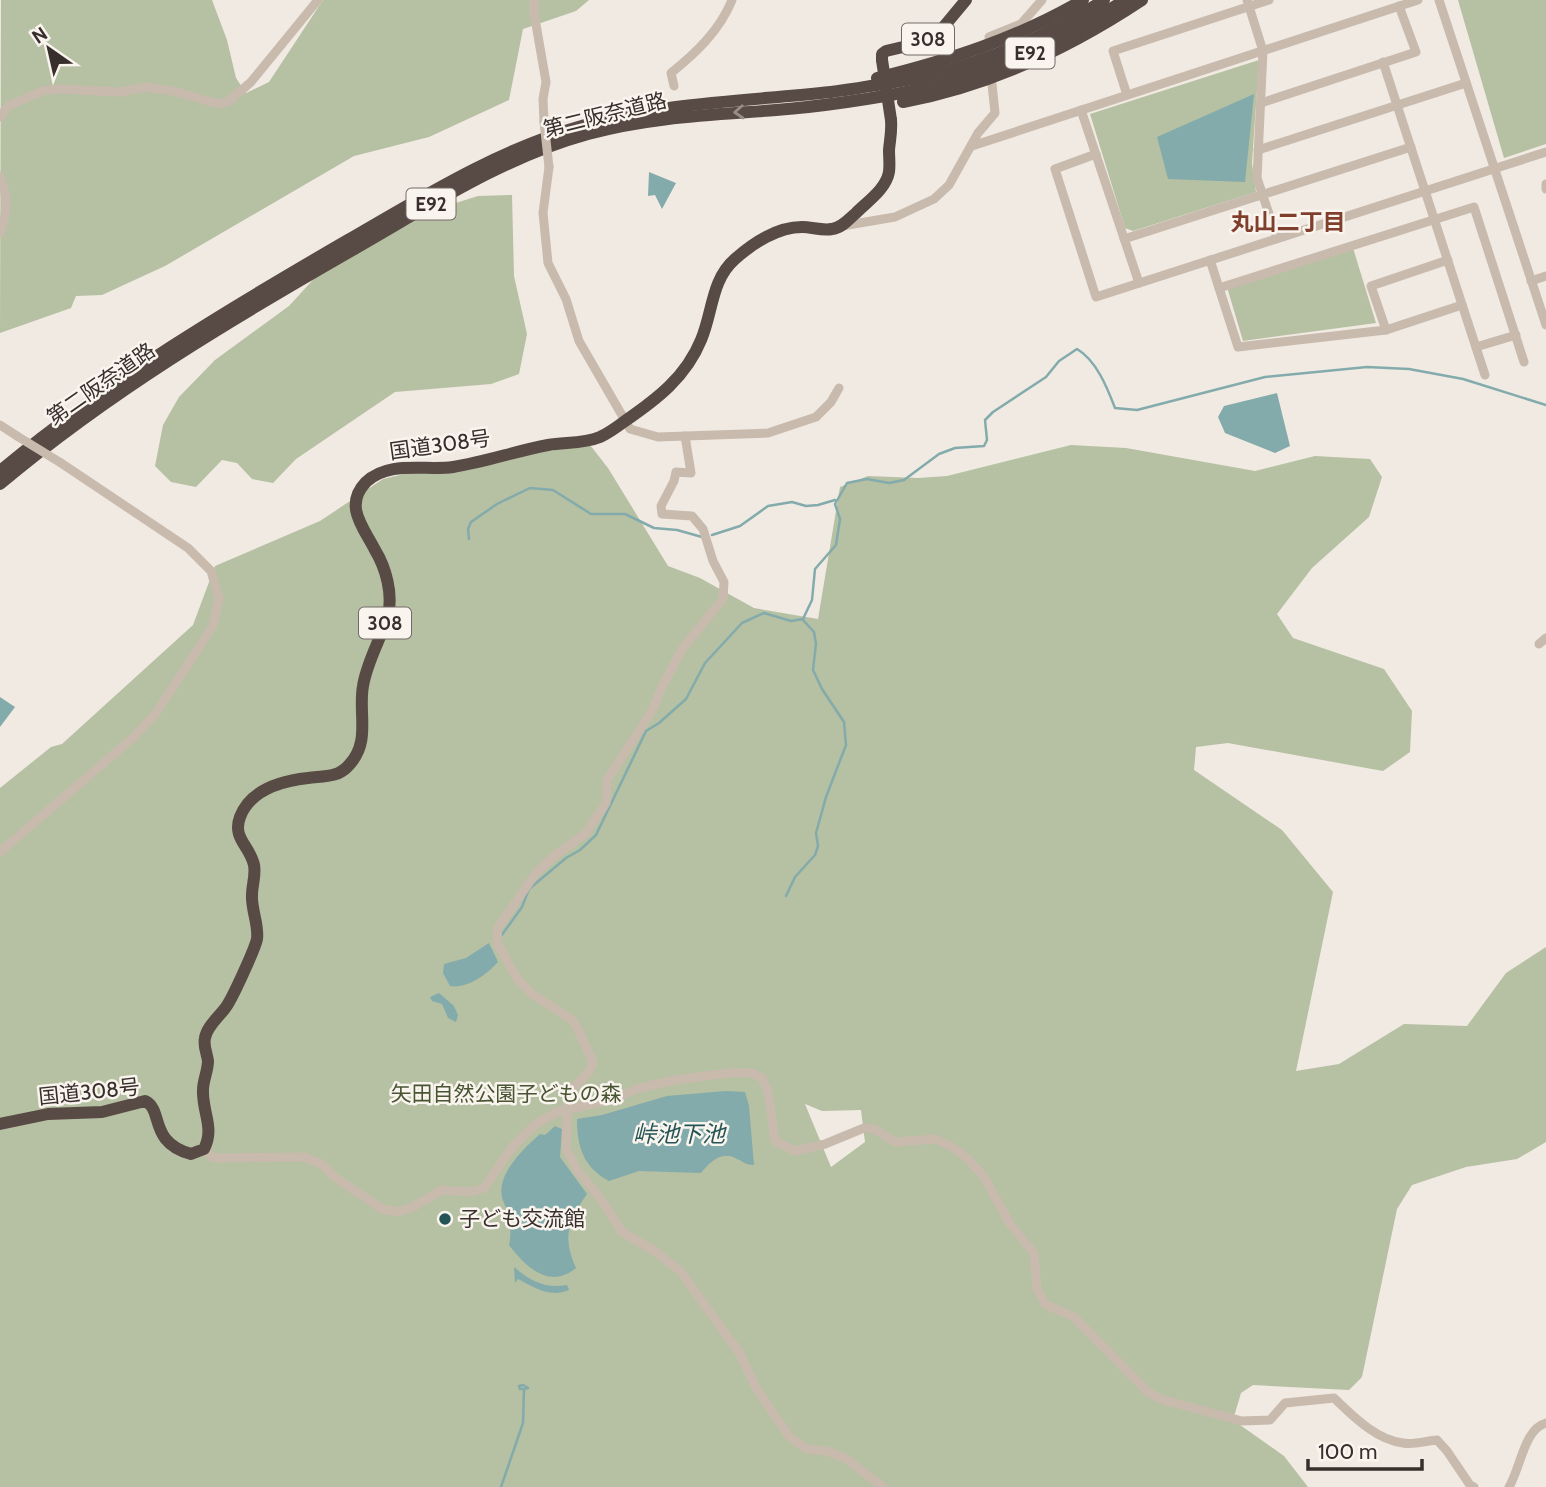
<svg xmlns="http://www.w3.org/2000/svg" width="1546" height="1487" font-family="Cabin,'Noto Sans JP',sans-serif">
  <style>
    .green { fill: #b6c0a2; fill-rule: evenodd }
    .water { fill: #83abac }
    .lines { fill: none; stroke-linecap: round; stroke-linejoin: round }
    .stream { stroke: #83abac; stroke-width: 2.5 }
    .minor { stroke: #c9baae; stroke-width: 9 }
    .highway { stroke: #584a44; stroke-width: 12 }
    .minor-bridge { stroke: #c9baae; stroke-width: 9 }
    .highway-bridge { stroke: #584a44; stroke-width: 12 }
    .oneway { stroke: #988e88 }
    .poi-dot { fill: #255456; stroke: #f9f4ee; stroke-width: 2.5 }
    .labels { text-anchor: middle; stroke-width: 5; stroke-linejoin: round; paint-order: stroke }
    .shield { fill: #f9f4ee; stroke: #726a66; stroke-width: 2 }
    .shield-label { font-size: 19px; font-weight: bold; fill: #382f2c }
    .street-label { font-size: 21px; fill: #382f2c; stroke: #f9f4ee }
    .park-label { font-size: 21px; fill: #485432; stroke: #f9f4ee }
    .poi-label { font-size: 21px; fill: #382f2c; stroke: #f9f4ee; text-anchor: start }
    .neighbourhood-label { font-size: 23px; font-weight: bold; fill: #803e2c; stroke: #f9f4ee }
    .water-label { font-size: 23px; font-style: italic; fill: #255456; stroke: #f9f4ee }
  </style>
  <rect width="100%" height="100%" fill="#f1eae2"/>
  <g class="green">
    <polygon points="1,0 212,0 227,40 236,78 246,93 269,82 323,0 589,0 576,11 523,29 509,100 429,137 354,156 165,266 102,295 76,296 71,308 0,333"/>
    <polygon points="1458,0 1546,0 1546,144 1504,158"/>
    <polygon points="1259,60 1252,163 1256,192 1133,231 1125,228 1090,114"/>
    <polygon points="512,195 514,276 527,334 519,374 491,384 395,392 296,459 273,483 252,479 237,463 222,460 196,487 171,482 155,466 163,425 179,397 215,360 289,306 322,270 427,212 478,196"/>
    <polygon points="1353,248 1376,323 1243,341 1227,287"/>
    <path d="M590 445 608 468 668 566 700 578 754 608 818 619 840 487 868 476 918 478 947 476 1071 445 1126 448 1255 471 1315 456 1370 459 1382 477 1369 517 1312 568 1277 614 1293 638 1384 669 1412 711 1410 752 1383 771 1228 743 1196 747 1194 770 1282 830 1333 892 1296 1071 1339 1064 1404 1024 1467 1026 1506 973 1546 947V1142L1517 1159 1466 1167 1412 1185 1397 1209 1362 1377 1349 1390 1253 1385 1241 1393 1233 1420 1284 1456 1308 1487H0V788L51 747 62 744 193 625 215 566 320 521 383 479 493 453ZM805 1104 822 1111 861 1110 865 1142 831 1167Z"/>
  </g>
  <g class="water">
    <polygon points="1254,94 1245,182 1168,179 1157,137"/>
    <polygon points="649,172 676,183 662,209 655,195 648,196"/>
    <polygon points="1277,393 1290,446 1275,453 1225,433 1218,417 1224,406"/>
    <polygon points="0,697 15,707 0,727"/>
    <path d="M489 943 498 962C487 974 468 989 450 986L443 973 444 964 466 958Z"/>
    <polygon points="439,993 454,1006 458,1015 456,1022 448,1018 442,1004 432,1001 430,997"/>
    <path d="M725 1091 745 1092 749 1106 754 1165C746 1165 744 1162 737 1159 722 1150 710 1162 701 1173L639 1171 609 1181C584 1168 577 1147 577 1119L602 1115 667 1096Z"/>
    <path d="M555 1126 562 1129 560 1157 587 1194C568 1222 562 1236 576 1268 549 1290 526 1267 509 1245 512 1232 510 1216 504 1203 492 1178 523 1149 540 1134L545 1135Z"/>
    <path d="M514 1267C530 1281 546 1289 567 1285L569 1290C550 1298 535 1288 518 1279L515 1283Z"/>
  </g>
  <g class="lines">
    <g class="stream">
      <polyline points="712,535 740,526 768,506 792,502 806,506 818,505 835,500"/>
      <polyline points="469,539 468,529 471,522 497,504 530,488 553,490 591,514 625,514 654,528 677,530 702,537"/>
      <polyline points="786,896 795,877 815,855 818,846 816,833 826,797 846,745 844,722 822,689 813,670 816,644 814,632 803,620"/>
      <path d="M501 936 522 907 529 889 566 858 580 850 596 835 646 731 659 723 686 699 705 663 742 623 764 613 791 621 803 619 812 600 815 569 836 545 840 519 835 504 847 483 867 479 889 483 904 480 939 454 955 448 984 446 987 440 985 420 993 412 1046 377 1059 361 1077 349C1096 360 1107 387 1115 408L1137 410 1265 377 1367 367 1409 369 1463 379 1546 405"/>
      <polyline points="501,1487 523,1423 524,1389 528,1388 523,1385 519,1386 520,1389 524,1389"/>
    </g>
    <g class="minor">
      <polyline points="534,0 534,13 546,82 543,99 544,122"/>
      <polyline points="1247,0 1263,51 1257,178 1277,238"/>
      <polyline points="1439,0 1546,325"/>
      <polyline points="989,37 1021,24 1042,0"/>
      <polyline points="1383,62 1485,375"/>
      <path d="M674 86 671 73C696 53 720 30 732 0"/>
      <polyline points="1127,95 1113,51 1269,0"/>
      <polyline points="1261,103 1416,52 1399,6"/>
      <polyline points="1081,110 1139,283"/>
      <polyline points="0,117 8,106 42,91 58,89 119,92 147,87 173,91 219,104 229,101 251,82 318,0"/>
      <polyline points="972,146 1418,0"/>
      <polyline points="1258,150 1466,83"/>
      <polyline points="1096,154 1055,169 1096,297 1546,152"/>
      <polyline points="549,167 543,213 548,263 566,299 579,341 630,429 658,437 768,433 816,417 831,402 839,388"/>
      <path d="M0 176C8 196 8 213 0 233"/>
      <polyline points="1546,184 1546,189"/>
      <polyline points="842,226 895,217 934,199 949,185 978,133 995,113 992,84"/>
      <polyline points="1124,239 1411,147"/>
      <polyline points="1210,260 1238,347 1386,330 1462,305"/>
      <polyline points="1531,281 1546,276"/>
      <polyline points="1219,288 1474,207 1524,362"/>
      <polyline points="1386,330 1371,286 1448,260"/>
      <polyline points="1476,347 1516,335"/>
      <polyline points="0,425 17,436"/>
      <polyline points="685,436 691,473 676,472 674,481 661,506 662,514 692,516 703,529 713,561 724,582 723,599 682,649 660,691 652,711 607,780 606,803 586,833 552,858 536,873 497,929 498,945 518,980 532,994 574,1021 593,1062 589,1072 568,1093 566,1148 577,1170 600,1198 622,1232 656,1252 680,1271 739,1352 756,1388 789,1436 806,1449 827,1451 845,1458 883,1487"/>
      <polyline points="1539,644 1546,638"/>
      <polyline points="0,852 135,736 156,713 200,646 213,625 219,599 211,571 188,548 61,463"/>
      <path d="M204 1149 213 1158 303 1157 322 1164 333 1176 382 1209 398 1212 411 1208 442 1190 471 1192 484 1188 513 1146 536 1124 557 1112 614 1099 636 1089 675 1080 729 1073H752L762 1078 768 1091 775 1141 795 1151 825 1144 864 1128 874 1129 895 1142 935 1139 951 1146 967 1158 984 1177 1010 1224 1034 1253 1037 1289 1045 1304 1074 1317 1148 1392 1160 1399 1242 1421 1270 1420 1285 1403 1334 1398C1353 1416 1376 1440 1403 1443 1413 1445 1426 1441 1437 1440L1447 1451 1470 1485 1474 1487"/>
      <path d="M1509 1487C1521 1467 1524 1429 1546 1423"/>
    </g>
    <g class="highway">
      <polyline points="882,60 882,54 886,51 924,42 941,30 966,0"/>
      <path d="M877 78C950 60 1018 38 1083 0"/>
      <path d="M903 102C990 86 1068 49 1142 0"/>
      <path d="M0 471C108 381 227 310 348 240 424 196 499 149 585 125 665 102 749 101 831 92 863 88 894 82 925 77"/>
      <path d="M0 484C109 392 232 319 356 248 431 205 504 157 588 134 650 117 712 115 776 110 827 106 877 98 928 88"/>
      <path d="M0 1124 48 1114 102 1112 145 1101C164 1110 148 1142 191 1154L204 1149C215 1128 202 1112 203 1090 203 1080 208 1071 208 1061 207 1053 203 1046 205 1038 207 1026 219 1017 226 1007 232 999 255 949 257 939 259 925 251 909 252 895 252 885 256 875 254 865 250 846 232 838 240 817 250 790 281 781 308 778 323 776 338 778 349 765 371 742 358 713 363 686 367 661 381 639 388 615 393 594 386 568 375 550 364 528 343 506 366 482 389 460 425 471 453 467 485 462 516 451 548 445 566 442 583 444 600 437 609 433 617 427 625 421 657 399 686 377 701 340 713 312 711 280 735 259 753 243 778 227 802 227 812 227 822 231 832 229 842 228 849 219 856 213 868 201 886 189 889 172 890 165 889 157 889 150 890 139 892 131 891 120"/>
    </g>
    <g class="minor-bridge">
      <polyline points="544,122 549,167"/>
      <polyline points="17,436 61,463"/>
    </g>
    <g class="highway-bridge">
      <polyline points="882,60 891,120"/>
      <path d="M925 77C989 60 1049 36 1104 0"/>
      <path d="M928 88C999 69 1063 40 1125 0"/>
    </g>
  </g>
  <defs><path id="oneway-chevron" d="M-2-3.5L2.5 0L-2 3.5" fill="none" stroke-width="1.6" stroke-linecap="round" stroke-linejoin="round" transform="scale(1.75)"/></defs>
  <use class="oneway" href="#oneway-chevron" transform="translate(739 112) rotate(177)"/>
  <circle class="poi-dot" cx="445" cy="1219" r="7"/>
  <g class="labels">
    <g class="shield">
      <rect x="902" y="23.5" width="52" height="31" rx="5"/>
      <rect x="1005.5" y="37.5" width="49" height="31" rx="5"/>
      <rect x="406.5" y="188.5" width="49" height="31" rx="5"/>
      <rect x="359" y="607.5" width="52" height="31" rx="5"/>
    </g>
    <g class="shield-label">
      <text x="928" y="46">308</text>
      <text x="1030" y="60">E92</text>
      <text x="431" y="211">E92</text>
      <text x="385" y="630">308</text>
    </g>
    <g class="street-label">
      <text transform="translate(605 115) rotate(-14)" y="7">第二阪奈道路</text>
      <text transform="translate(101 384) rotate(-35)" y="7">第二阪奈道路</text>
      <text transform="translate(440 445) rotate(-8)" y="7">国道308号</text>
      <text transform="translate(89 1092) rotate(-6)" y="7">国道308号</text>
    </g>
    <g class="park-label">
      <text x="506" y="1101">矢田自然公園子どもの森</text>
    </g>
    <g class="poi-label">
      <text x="459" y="1226">子ども交流館</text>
    </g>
    <g class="neighbourhood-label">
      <text x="1288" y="230">丸山二丁目</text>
    </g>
    <g class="water-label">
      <text x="679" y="1142">峠池下池</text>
    </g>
  </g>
  <g transform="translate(49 49) rotate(326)" stroke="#f9f4ee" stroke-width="5" paint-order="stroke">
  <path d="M0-5L12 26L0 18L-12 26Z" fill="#382f2c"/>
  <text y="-10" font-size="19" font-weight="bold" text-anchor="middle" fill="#382f2c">N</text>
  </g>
  <path d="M1308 1459v10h114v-10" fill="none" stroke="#382f2c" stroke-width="3.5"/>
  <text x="1318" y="1459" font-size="21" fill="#382f2c" stroke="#f9f4ee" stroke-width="5" paint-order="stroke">100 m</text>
</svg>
